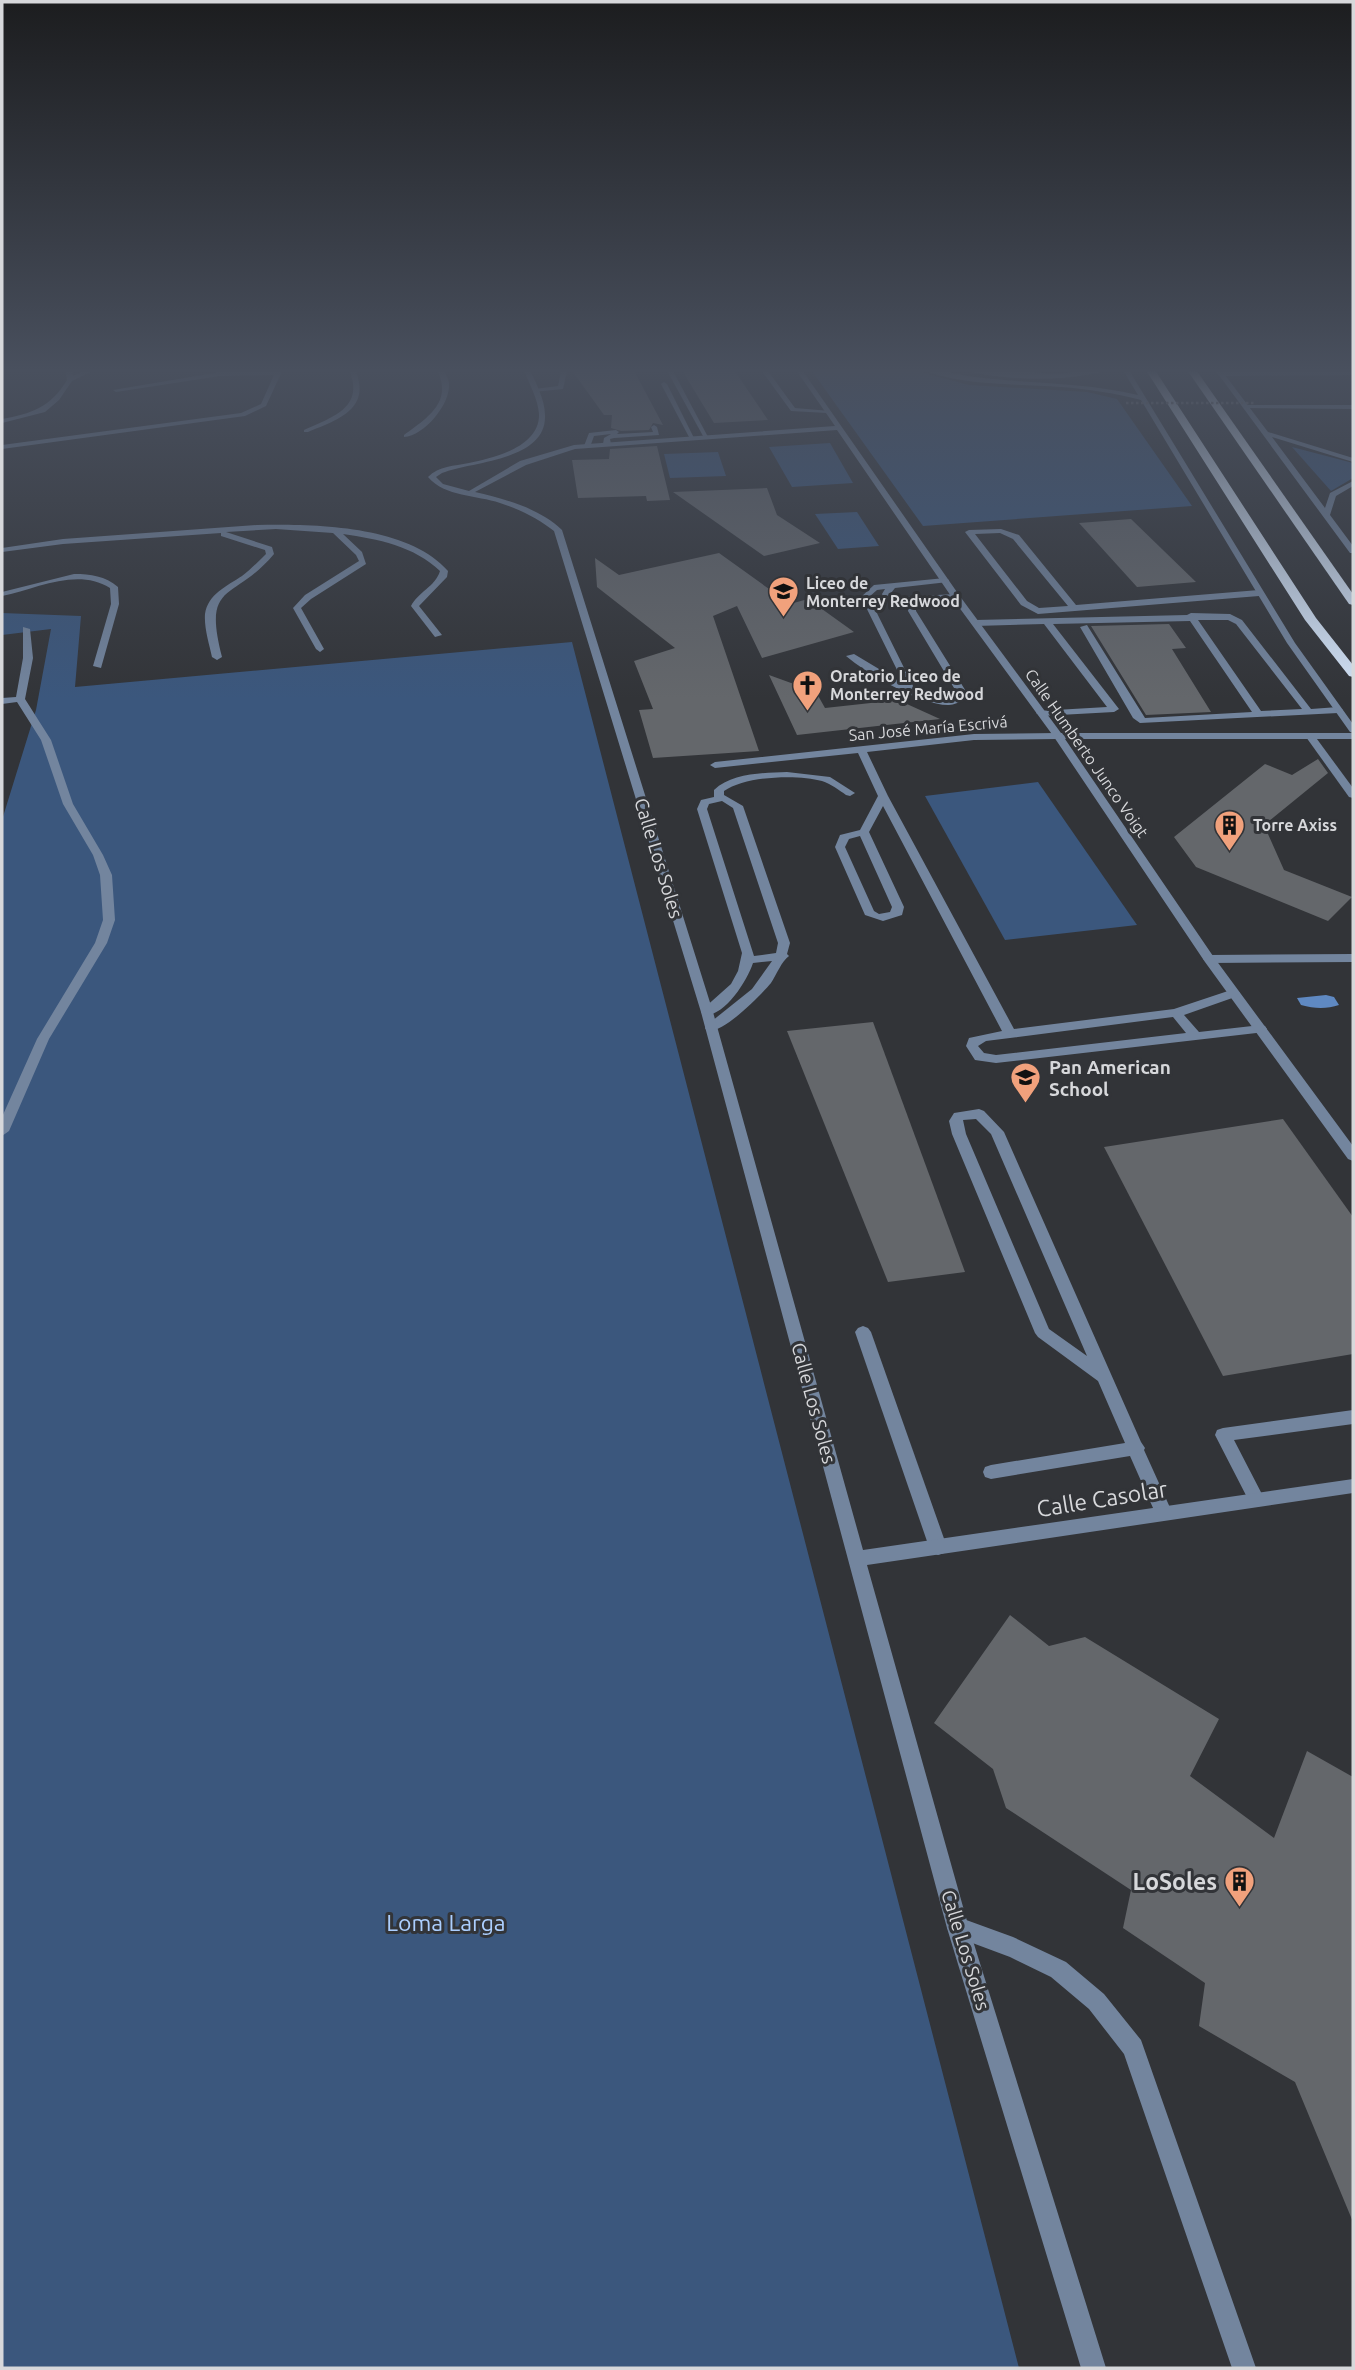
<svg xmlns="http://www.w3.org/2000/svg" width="1355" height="2370" font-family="Ubuntu,sans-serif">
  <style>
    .green { fill: #3b577d }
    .water { fill: #5f89c2 }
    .building { fill: #64676b }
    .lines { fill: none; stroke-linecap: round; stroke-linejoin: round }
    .service { fill: #73859e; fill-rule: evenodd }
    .minor { fill: #73859e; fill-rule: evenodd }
    .tertiary { fill: #73859e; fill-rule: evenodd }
    .trunk { fill: #d4e4f8; fill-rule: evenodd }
    .path-bridge { stroke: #78797d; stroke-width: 2.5; stroke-dasharray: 2.5 2.5; stroke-linecap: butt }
    .labels { text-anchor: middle; stroke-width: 6; stroke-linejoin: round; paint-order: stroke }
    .far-poi-label { font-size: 16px; font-weight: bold; fill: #d7d8db; stroke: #323438; text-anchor: start }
    .far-street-label { font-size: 16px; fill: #d7d8db; stroke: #323438 }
    .street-label { font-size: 19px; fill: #d7d8db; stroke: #323438 }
    .poi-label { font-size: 19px; font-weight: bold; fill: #d7d8db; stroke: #323438; text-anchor: start }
    .near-street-label { font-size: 23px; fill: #d7d8db; stroke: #323438 }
    .near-poi-label { font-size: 23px; font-weight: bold; fill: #d7d8db; stroke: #323438; text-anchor: end }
    .near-park-label { font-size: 23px; fill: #accfff; stroke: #323438 }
  </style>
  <rect width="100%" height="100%" fill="#323438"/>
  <g class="green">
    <polygon points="809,367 901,367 969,385 1087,392 1117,399 1192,506 923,526"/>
    <polygon points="830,443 853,483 792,487 769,447"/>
    <polygon points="1292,447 1353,463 1353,478 1331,491"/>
    <polygon points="718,452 726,476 670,478 664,454"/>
    <polygon points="857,512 879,546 838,549 815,514"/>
    <polygon points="2,613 81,616 75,687 572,642 1019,2368 2,2368 2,820 36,710 51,629 2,635"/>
    <polygon points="1038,782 1137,925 1005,940 925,796"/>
  </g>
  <path class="water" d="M1326 995 1334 997 1339 1005C1327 1009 1315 1009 1301 1005L1297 998Z"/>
  <g class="building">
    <polygon points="589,367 632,367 663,425 653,423 649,430 621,431 611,428 612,415 604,415 573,372 591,371"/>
    <polygon points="680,367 732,367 768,420 714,423"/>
    <polygon points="657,446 670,500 647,501 646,496 578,498 572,460 609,459 610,449"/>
    <polygon points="767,488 777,515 820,543 764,556 673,492"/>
    <polygon points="1131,519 1196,582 1137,587 1079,523"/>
    <polygon points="719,553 790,604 808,599 854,632 762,658 737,606 713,616 759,751 653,758 639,710 653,709 634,661 675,648 597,587 595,558 619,575"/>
    <polygon points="1169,624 1186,648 1172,649 1211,712 1146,715 1091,626"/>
    <polygon points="769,675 816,692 825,708 898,700 940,719 797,735"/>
    <polygon points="1318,759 1328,773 1264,825 1284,870 1352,897 1328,921 1196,867 1174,837 1265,764 1292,775"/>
    <polygon points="873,1022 965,1272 888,1282 787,1031"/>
    <polygon points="1283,1119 1353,1217 1353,1354 1223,1376 1104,1147"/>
    <polygon points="1010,1615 1049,1646 1085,1637 1219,1719 1190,1776 1274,1838 1307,1751 1353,1777 1353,2222 1295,2082 1199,2026 1205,1983 1123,1928 1131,1890 1006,1808 993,1769 934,1723"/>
  </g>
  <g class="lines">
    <g class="service">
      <polygon points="562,367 568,367 563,389 533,392 535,389 558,386"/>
      <polygon points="665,367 671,367 708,437 703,436"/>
      <polygon points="759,367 765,367 795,408 830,411 827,413 791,411"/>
      <polygon points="1353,371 1353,375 1221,376 1218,374 1221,372"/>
      <polygon points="664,382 667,384 694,438 689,437 661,384"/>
      <polygon points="1246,405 1353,405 1353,409 1244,408"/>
      <polygon points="654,425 657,427 659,435 614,438 610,439 611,444 607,446 603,444 604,438 611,434 594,436 590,447 584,446 589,433 616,430 619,432 617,434 653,432 651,427"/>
      <path d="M1001 529 1019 535 1076 605 1259 590 1263 593 1259 596 1038 614 1021 605 965 532 969 530ZM1000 533 1013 539 1068 606 1039 608 1027 601 975 534Z"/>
      <path d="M945 578 949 580 948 582 895 588 891 593 900 597 956 594 960 597 956 600 919 601 916 605V611L967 693 964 700C959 702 954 705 949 705 922 706 866 673 846 656L854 654 904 684 861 597 874 585ZM885 589 882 594 883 596 899 603 909 602 908 611 957 693V696C942 702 929 696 915 690L869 597 877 590Z"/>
      <path d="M1191 613 1230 614 1242 620 1311 709 1338 707 1343 710 1338 713 1140 723 1133 718 1080 627 1087 625 1145 718 1252 712 1190 621 1053 624 1119 709 1114 712 1041 716 1036 713 1038 711 1107 707 1044 624 975 626 971 623 975 620 1187 615ZM1198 620H1228L1236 624 1302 709 1261 711Z"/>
      <path d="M974 734 1058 733 1063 736 1058 739 974 740 867 752 888 796 1014 1029 1174 1009 1234 989 1240 993 1238 996 1184 1015 1199 1032 1261 1025 1265 1026 1267 1029 1265 1032 996 1063 975 1060 966 1046 969 1038 1002 1031 883 806 869 832 904 907 902 915 883 921 865 915 835 847 840 835 860 830 878 796 858 753 715 768 710 765 715 762ZM860 836 892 907 890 912 879 914 874 911 845 847 849 839ZM1173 1017 1186 1033 996 1055 984 1053 978 1046 986 1041Z"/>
      <polygon points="1308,735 1314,735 1353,788 1353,798 1349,797 1306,737"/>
      <path d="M787 772 830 777 855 793 850 796 846 795C839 790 831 784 822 781 797 774 746 776 724 791V795L743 806 790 943 787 954 789 956C781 962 777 974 771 983 760 996 723 1034 707 1031L705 1028 707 1025 752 989 772 961 753 963C747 981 724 1018 703 1015L701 1012 703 1009 731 984 738 971 742 953 697 809 701 800 714 797V790C732 773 763 773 787 772ZM722 801 733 808 778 943 776 953 754 956 707 809 709 804Z"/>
      <polygon points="1353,954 1353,962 1209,963 1203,959 1209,955"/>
      <path d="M979 1109 984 1111 1004 1132 1141 1442 1145 1448 1144 1450 1172 1512 1169 1517 1163 1519 1157 1517 1130 1456 991 1479 985 1477 983 1472 985 1467 991 1465 1125 1443 1098 1381 1038 1337 1035 1333 952 1134 949 1121 954 1113ZM976 1119 991 1134 1087 1356 1049 1329 966 1134 963 1120Z"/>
      <polygon points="863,1326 868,1328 871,1332 947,1547 944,1553 938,1555 932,1553 929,1547 855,1332 858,1328"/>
      <polygon points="1353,1410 1353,1424 1234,1440 1265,1500 1263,1505 1257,1507 1251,1505 1215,1435 1217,1430 1223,1428"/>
      <polygon points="958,1917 1013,1937 1066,1962 1104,1994 1141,2040 1256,2368 1232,2368 1124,2054 1089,2009 1051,1977 1010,1957 951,1935 947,1928 951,1921"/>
    </g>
    <g class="minor">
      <path d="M65 367H71L73 376 92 367H101L72 381 59 400 45 412 2 423V419C31 414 51 407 67 380Z"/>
      <polygon points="278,367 284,367 266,406 245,416 2,449 2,445 241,413 261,404 274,375 220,376 116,392 113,390 220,372 276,371"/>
      <path d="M348 367H354C373 408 340 419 308 432H304V430C335 416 366 407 348 367Z"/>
      <path d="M435 367H441C444 372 448 377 449 383 451 404 424 436 404 437V435C429 417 455 400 435 367Z"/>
      <path d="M523 367H529C535 382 545 399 545 415 547 461 472 461 442 473L436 477 443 484 469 491 520 461 574 445 835 426 794 367H800L959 595 1061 733H1353V739H1065L1213 956 1353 1146V1161L1348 1159 1205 962 1054 737 953 599 837 430 575 449 526 465 475 492C505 499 539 508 562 530L713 1012 863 1550 1353 1479V1493L867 1565 969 1928 1106 2368H1081L947 1928 701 1012 554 531C539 519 519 509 500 503 477 495 445 497 428 477 439 466 454 466 469 463 494 458 540 447 539 414 538 398 528 382 523 367Z"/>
      <path d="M257 525C314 524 408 525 448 571L447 577 419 606 442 635 435 637 411 606C418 592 435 587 440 571 414 546 378 539 343 534L362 552 366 564 311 599 301 608 324 649 320 652 316 649 293 608 305 595 359 561 356 555 333 533 276 529 226 532 272 547 274 554C234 602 202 580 222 657L217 660 212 657C209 643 204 628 205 614 208 594 227 586 242 576 251 569 258 562 266 554L265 550 221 536V533L63 544 2 552V548L63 539Z"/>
      <path d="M74 574C91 574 105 576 118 587L119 604 101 668 93 666 111 604 110 588C77 567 36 589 2 596V592Z"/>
      <polygon points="23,627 30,629 33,658 25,699 51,740 73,804 103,855 112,875 115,920 107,943 49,1039 9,1131 2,1136 2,1117 37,1039 95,943 103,920 100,875 93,855 63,804 41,740 17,702 2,704 2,698 16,697 23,658"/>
    </g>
    <g class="tertiary">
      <path d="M916 367C936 367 955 375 975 377 1030 384 1084 382 1138 395L1121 367H1127L1295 643 1353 724V733L1350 732 1287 643 1141 400C1114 393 1088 389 1061 387 1014 383 960 387 916 367Z"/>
      <path d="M955 367 1058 374 1113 367C1080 384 989 381 955 367Z"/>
      <polygon points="1213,367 1219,367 1268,432 1353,458 1353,462 1272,437 1325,508 1330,493 1353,481 1353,486 1336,496 1330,515 1353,546 1353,553 1350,553"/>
    </g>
    <g class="trunk">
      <polygon points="1144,367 1153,367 1316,618 1353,665 1353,677 1349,676 1305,620"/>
      <polygon points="1185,367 1194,367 1353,594 1353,605 1349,604"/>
    </g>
    <polyline class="path-bridge" points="1126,403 1254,403"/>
  </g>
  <linearGradient id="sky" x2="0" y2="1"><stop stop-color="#1c1d1f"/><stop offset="0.53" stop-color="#49505e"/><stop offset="1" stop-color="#49505e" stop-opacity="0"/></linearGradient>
  <rect width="1355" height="699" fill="url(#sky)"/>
  <defs>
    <symbol id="university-pin" viewBox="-11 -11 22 30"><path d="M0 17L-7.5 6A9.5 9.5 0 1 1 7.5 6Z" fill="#f1a17c" stroke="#323438"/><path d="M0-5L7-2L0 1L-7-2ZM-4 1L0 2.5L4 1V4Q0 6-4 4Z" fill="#111"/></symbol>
    <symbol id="church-pin" viewBox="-11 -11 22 30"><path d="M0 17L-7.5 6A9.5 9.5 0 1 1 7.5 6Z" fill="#f1a17c" stroke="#323438"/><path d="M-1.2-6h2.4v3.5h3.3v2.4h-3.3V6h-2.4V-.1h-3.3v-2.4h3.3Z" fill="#111"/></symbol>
    <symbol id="building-pin" viewBox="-11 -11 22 30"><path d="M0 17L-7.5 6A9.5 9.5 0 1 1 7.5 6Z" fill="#f1a17c" stroke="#323438"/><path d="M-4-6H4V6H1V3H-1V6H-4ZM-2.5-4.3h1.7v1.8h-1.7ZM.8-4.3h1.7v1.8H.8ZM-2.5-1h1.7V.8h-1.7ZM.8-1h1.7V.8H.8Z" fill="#111"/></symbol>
    <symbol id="school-pin" viewBox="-11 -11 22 30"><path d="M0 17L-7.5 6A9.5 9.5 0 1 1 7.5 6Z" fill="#f1a17c" stroke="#323438"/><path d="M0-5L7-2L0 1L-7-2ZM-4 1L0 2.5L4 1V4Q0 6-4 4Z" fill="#111"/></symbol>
  </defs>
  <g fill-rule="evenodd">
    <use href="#university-pin" x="766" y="574" width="35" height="47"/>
    <use href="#church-pin" x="790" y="668" width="35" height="47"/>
    <use href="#building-pin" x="1212" y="808" width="35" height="47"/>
    <use href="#school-pin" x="1008" y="1060" width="35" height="47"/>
    <use href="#building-pin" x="1222" y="1864" width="35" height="47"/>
  </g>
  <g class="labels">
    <g class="far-poi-label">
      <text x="806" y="589">Liceo de<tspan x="806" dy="18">Monterrey Redwood</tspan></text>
      <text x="830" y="682">Oratorio Liceo de<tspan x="830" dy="18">Monterrey Redwood</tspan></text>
      <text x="1253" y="831">Torre Axiss</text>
    </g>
    <g class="far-street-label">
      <text transform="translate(928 728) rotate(-5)" y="6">San José María Escrivá</text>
      <text transform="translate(1087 753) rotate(55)" y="6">Calle Humberto Junco Voigt</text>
    </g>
    <g class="street-label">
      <text transform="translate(659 858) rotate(73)" y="7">Calle Los Soles</text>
      <text transform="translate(814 1403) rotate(75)" y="7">Calle Los Soles</text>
      <text transform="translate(966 1950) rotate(73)" y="7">Calle Los Soles</text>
    </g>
    <g class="poi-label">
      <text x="1049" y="1074">Pan American<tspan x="1049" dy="22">School</tspan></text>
    </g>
    <g class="near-street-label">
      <text transform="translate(1102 1499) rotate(-9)" y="8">Calle Casolar</text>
    </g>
    <g class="near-poi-label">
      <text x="1217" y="1890">LoSoles</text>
    </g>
    <g class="near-park-label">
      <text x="446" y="1931">Loma Larga</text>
    </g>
  </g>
  <rect width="1355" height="2370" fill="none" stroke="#d7d8db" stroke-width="7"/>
</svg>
